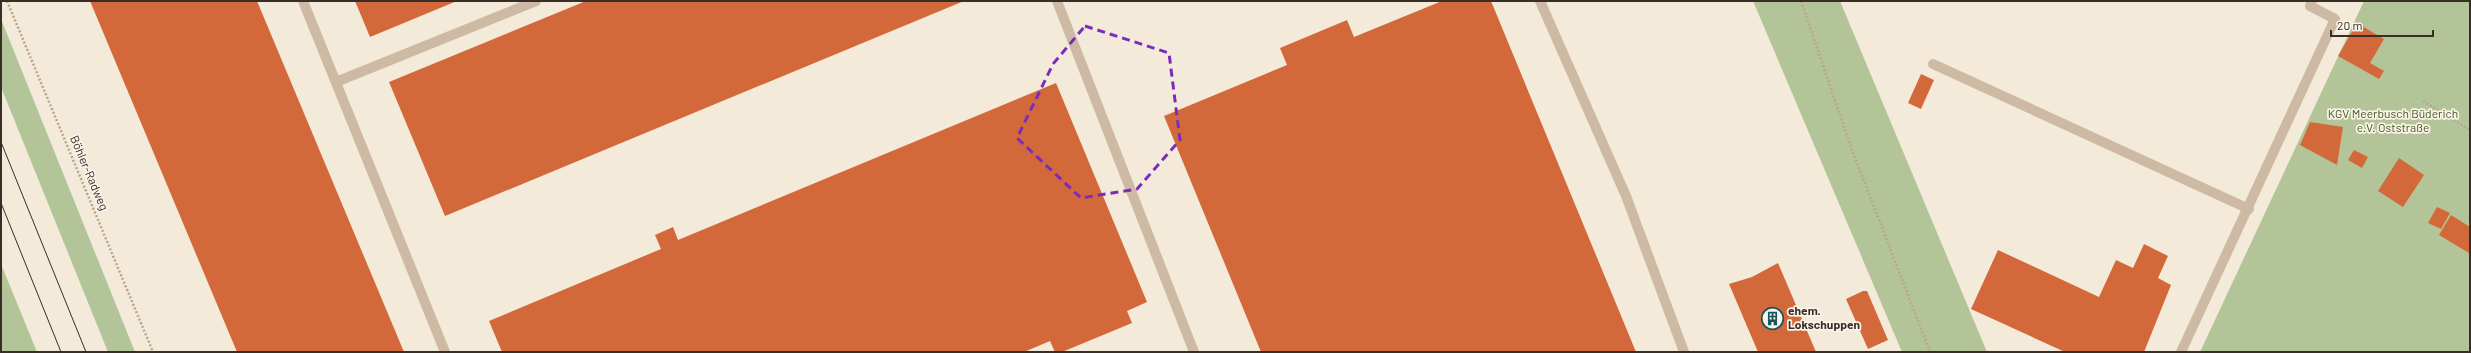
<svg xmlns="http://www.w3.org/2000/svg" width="2471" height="353" font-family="Barlow,sans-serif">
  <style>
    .green { fill: #b3c598 }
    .building { fill: #d3693a }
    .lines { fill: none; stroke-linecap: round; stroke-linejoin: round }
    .path { stroke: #baa48e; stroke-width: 2.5; stroke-dasharray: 2 2; stroke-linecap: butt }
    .minor { stroke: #cebaa4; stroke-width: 10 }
    .tram { stroke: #382d27; stroke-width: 1 }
    .marked { fill: none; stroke: #7b2cbf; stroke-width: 3; stroke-dasharray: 8 5; stroke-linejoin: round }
    .labels { text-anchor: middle; stroke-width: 3.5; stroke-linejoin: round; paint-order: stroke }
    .park-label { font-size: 12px; fill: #445928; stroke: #fbf3e7 }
    .street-label { font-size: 12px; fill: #382d27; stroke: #fbf3e7 }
    .poi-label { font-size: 12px; font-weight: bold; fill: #382d27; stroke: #fbf3e7; text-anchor: start }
  </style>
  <rect width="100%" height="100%" fill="#f4eada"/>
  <g class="green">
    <polygon points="1753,1 1840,1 1987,352 1902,352"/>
    <polygon points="2364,1 2470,1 2470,352 2200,352"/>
    <polygon points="1,19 135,352 108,352 1,87"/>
    <polygon points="1,264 37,352 1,352"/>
  </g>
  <g class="building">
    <polygon points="90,1 257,1 404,352 237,352"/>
    <polygon points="355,1 457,1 370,37"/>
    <polygon points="586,1 964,1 445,216 389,82"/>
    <polygon points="1442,1 1491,1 1636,352 1261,352 1164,116 1287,65 1280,48 1347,20 1354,37"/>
    <polygon points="2357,23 2384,39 2370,63 2384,71 2379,79 2338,56"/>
    <polygon points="1921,74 1934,80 1921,109 1908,103"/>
    <polygon points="1056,83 1147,302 1127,311 1132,323 1062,352 1055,352 1050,341 1024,352 502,352 489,321 661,249 655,235 673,227 678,240"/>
    <polygon points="2310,122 2343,127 2337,165 2300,145"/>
    <polygon points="2354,150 2368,157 2362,168 2348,160"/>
    <polygon points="2399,158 2424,175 2403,207 2378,191"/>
    <polygon points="2437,207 2450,213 2441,229 2428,223"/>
    <polygon points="2451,215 2470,227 2469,253 2439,235"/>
    <polygon points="2144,244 2168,256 2158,278 2171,285 2144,352 2065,352 1971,309 1998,250 2099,297 2116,260 2133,268"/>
    <polygon points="1778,263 1816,352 1758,352 1729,284 1752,277"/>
    <polygon points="1863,291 1867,291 1888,340 1868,349 1846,299"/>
  </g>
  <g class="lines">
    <g class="path">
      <polyline points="7,1 153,352"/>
      <polyline points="1801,1 1852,150 1930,352"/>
      <polyline points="2423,101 2470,130"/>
    </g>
    <g class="minor">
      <polyline points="303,1 445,352"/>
      <polyline points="1057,1 1194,352"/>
      <polyline points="1540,1 1626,196 1684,352"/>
      <polyline points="1933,64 2249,209"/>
      <polyline points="336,82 536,1"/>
      <polyline points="2181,352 2335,19 2310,6 2312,1"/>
    </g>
    <g class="tram">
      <polyline points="1,142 86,352"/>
      <polyline points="1,203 61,352"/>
    </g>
  </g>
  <path class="marked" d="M1085 26 1169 53 1180 140 1137 189 1081 198 1017 138 1053 64Z"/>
  <defs>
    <symbol id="building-ring" viewBox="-11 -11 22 22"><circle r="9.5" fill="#fbf3e7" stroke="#18555e" stroke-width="1.5"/><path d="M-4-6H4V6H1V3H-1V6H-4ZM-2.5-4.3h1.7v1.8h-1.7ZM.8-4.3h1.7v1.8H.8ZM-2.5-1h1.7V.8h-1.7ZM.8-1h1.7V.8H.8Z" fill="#18555e"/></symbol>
  </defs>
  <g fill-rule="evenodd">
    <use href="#building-ring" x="1760" y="306" width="25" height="25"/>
  </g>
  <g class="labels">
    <g class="park-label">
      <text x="2393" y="118">KGV Meerbusch Büderich<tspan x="2393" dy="14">e.V. Oststraße</tspan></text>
    </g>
    <g class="street-label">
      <text transform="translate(89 173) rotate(67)" y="4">Böhler-Radweg</text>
    </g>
    <g class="poi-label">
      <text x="1788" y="315">ehem.<tspan x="1788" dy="14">Lokschuppen</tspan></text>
    </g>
  </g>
  <rect width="2471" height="353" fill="none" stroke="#382d27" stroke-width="4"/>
  <path d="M2331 30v6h102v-6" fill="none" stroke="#382d27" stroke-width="2"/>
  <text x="2337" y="30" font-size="12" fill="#382d27" stroke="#fbf3e7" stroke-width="3" paint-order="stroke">20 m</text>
</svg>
